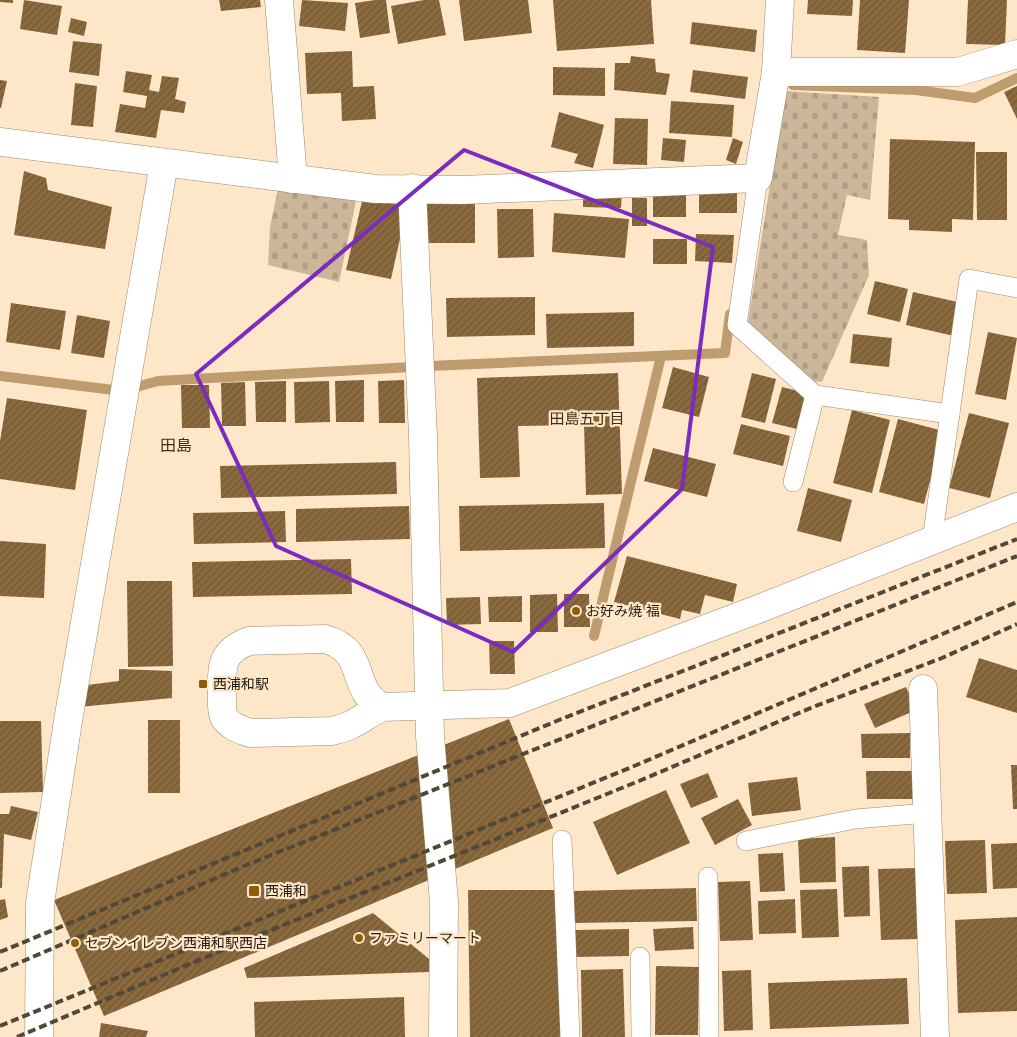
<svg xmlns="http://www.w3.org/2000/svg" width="1017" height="1037" font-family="Poppins,'Noto Sans JP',sans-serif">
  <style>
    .cemetery { fill: url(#cemetery-stones) }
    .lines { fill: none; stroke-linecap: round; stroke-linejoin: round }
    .stream { stroke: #be9c6e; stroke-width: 10 }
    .building { fill: url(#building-hatch) }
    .lane-casing { stroke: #9d886d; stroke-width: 20 }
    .street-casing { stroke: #9d886d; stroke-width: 29 }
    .lane { stroke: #fff; stroke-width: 19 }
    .street { stroke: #fff; stroke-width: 28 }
    .rail { stroke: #524838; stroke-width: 4; stroke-dasharray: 8 4; stroke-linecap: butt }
    .marked { fill: none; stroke: #7b2cbf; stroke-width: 4; stroke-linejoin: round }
    .poi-dot { fill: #8d5e05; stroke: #fee7c9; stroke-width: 2 }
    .labels { text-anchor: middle; stroke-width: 4.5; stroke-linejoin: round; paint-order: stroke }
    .poi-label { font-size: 14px; fill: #221b10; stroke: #fee7c9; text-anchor: start }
    .neighbourhood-label { font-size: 15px; fill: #413017; stroke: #fee7c9 }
    .quarter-label { font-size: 16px; fill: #413017; stroke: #fee7c9 }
  </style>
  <defs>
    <pattern id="cemetery-stones" width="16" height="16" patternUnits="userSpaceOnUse" patternTransform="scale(1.25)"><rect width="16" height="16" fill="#ccb69a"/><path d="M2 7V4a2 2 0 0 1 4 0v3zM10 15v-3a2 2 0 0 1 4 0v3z" fill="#af9c84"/></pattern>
    <pattern id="building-hatch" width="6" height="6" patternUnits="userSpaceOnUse" patternTransform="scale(1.25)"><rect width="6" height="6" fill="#8b6b3e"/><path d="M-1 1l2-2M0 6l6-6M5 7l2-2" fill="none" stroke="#715733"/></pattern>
  </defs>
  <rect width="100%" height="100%" fill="#fee7c9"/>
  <g class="cemetery">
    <polygon points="785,91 879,97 870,200 847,195 838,235 867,240 869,275 822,382 812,381 747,328"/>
    <polygon points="278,189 357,196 339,282 268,265 270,227"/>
  </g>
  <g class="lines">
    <g class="stream">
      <polyline points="793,85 916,90 975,98 1017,78"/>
      <polyline points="0,376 122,391 158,381 430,366 725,353 730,314"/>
      <polyline points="594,636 661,356"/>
    </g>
  </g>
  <g class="building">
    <polygon points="0,0 13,0 13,3 0,2"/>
    <polygon points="24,0 62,6 57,35 20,29"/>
    <polygon points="219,0 260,0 261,7 221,11"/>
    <polygon points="302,0 348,3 345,31 299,26"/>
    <polygon points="375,0 386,0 390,33 360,38 355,3"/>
    <polygon points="424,0 439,0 446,35 398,44 391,6"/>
    <polygon points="459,0 528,0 532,33 464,41"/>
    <polygon points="553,0 651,0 654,44 557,51"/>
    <polygon points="808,0 853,0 852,16 807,14"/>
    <polygon points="860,0 909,0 905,53 857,50"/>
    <polygon points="968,0 1007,0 1005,45 966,44"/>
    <polygon points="71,18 87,22 84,36 68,32"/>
    <polygon points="692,22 757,30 755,52 690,44"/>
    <polygon points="73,41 102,44 99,76 69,72"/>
    <polygon points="352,51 353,87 374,86 376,119 342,121 341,93 307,94 305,53"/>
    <polygon points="631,56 655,59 656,72 670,74 666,95 614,90 615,63 630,63"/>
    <polygon points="553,67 605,68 605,96 553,95"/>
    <polygon points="693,70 748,77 745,99 690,92"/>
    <polygon points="126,71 152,75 149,90 159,92 162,76 179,78 175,99 186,102 184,113 161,110 156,138 115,132 120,104 145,108 147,96 123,92"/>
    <polygon points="0,80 7,81 1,108 0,108"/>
    <polygon points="75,83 97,86 93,127 71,125"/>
    <polygon points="1017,86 1017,119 1004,92"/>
    <polygon points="671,101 734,105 732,137 669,133"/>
    <polygon points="559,112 604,125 593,168 574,163 578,154 551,147"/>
    <polygon points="615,118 648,119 647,165 613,164"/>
    <polygon points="663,138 686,140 684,162 661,160"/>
    <polygon points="733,138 743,142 736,164 726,160"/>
    <polygon points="890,139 975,142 973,220 952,219 952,232 909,230 909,220 888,219"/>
    <polygon points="976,152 1007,152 1007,220 977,220"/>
    <polygon points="24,171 46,178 48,190 112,207 105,249 14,235"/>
    <rect x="699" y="190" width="38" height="23"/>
    <polygon points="583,191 622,192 621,208 583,207"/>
    <rect x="653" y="192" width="33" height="25"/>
    <polygon points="363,197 407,207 391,279 346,270"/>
    <rect x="632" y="198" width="15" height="28"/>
    <polygon points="475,199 475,243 427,243 426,200"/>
    <polygon points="497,209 533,209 534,257 498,258"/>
    <polygon points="554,213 629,219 625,258 552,252"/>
    <polygon points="696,234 734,235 732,263 695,261"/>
    <rect x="653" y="239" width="34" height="25"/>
    <polygon points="875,281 908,289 900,322 867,314"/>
    <polygon points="913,292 962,303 954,336 906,325"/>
    <polygon points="535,297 535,335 447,337 446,298"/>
    <polygon points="11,303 66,311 60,350 6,342"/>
    <polygon points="634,312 634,346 547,348 546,314"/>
    <polygon points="77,315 110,321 104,358 71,353"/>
    <polygon points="988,332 1017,338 1006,400 975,394"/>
    <polygon points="853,334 892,338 889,367 850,363"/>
    <polygon points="673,367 709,377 699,417 662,408"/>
    <polygon points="618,373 622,494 586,495 584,425 518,426 520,477 480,478 477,378"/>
    <polygon points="752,373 776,379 765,423 741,417"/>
    <polygon points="364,380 364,422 336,422 335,381"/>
    <polygon points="404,380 405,423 379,423 378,381"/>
    <polygon points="286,381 286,422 256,422 255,382"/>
    <polygon points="329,381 330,422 295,423 294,382"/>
    <polygon points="245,382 246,426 222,426 221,383"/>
    <polygon points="181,385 209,385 210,428 182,428"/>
    <polygon points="782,387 806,393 797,429 772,423"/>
    <polygon points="7,398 87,410 75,490 0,479 0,441"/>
    <polygon points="852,410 890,420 872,493 833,483"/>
    <polygon points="969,413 1009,423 990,498 949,488"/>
    <polygon points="898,419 943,431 924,504 879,492"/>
    <polygon points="741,424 790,436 783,466 733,454"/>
    <polygon points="653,448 716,464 707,497 644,481"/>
    <polygon points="396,462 397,494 221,498 220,466"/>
    <polygon points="808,488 852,500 841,542 797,531"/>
    <polygon points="604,503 605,548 460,551 459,506"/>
    <polygon points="409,506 410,539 296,542 296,509"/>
    <polygon points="285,511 286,542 194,544 193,513"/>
    <polygon points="0,541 46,544 44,598 0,596"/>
    <polygon points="627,556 737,584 733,602 705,595 700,614 682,610 680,619 614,602"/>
    <polygon points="351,559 352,594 193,597 192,562"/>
    <polygon points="127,581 172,581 173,666 128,667"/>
    <polygon points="557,594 558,632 530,632 530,595"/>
    <polygon points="564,594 589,594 590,627 564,627"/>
    <polygon points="522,596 522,622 489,622 488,597"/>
    <polygon points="480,597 481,624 447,625 446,598"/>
    <polygon points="489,641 514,641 515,674 490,674"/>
    <polygon points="979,658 1017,670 1017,713 966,697"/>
    <polygon points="119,669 172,671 172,698 79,707 79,686 119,681"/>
    <polygon points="906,687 916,710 875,728 864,704"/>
    <polygon points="509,719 553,828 104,1016 54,900"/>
    <rect x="148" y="720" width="32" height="73"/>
    <polygon points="0,721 41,721 43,792 0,793"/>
    <polygon points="910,733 910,758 862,758 861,734"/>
    <polygon points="1011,765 1017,765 1017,809 1013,809"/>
    <polygon points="866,771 914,771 914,799 867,799"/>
    <polygon points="708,773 718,797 691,808 680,784"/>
    <polygon points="797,777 801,810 752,816 748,783"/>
    <polygon points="666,790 690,843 617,875 593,822"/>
    <polygon points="738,799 752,825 715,845 701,818"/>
    <polygon points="11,806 38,812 31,840 4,834 2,888 0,888 0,814 9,814"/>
    <polygon points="835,837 836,882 800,883 798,839"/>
    <polygon points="985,840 987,893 947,894 945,841"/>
    <polygon points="1017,843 1017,888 993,889 991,844"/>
    <polygon points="783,853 785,891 760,892 758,854"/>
    <polygon points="869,866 870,916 844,917 842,867"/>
    <polygon points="916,868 919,939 881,940 878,869"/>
    <polygon points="750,881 753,940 720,941 718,882"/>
    <polygon points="696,888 697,921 574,923 573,891"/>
    <polygon points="837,889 839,937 802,938 800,890"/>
    <polygon points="468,890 560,890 562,1037 470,1037"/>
    <polygon points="5,899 8,917 0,920 0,900"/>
    <polygon points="795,899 796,933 759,934 758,901"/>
    <polygon points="373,913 434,963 429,972 247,978 244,968"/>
    <polygon points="1017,917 1017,1011 958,1013 955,920"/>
    <polygon points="693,927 694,949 655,951 653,929"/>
    <polygon points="629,929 629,956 576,957 575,930"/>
    <polygon points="656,966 699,967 698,1035 655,1035"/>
    <polygon points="623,969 625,1037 582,1037 581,970"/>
    <polygon points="751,970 753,1030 724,1031 722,971"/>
    <polygon points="907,978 909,1024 770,1029 768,983"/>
    <polygon points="404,997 405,1037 255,1037 254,1002"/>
    <polygon points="101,1023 148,1031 146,1037 99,1037"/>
  </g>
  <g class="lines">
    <defs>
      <g id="lane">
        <polyline points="758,178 737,325 815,395 950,414"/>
        <polyline points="793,482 815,395"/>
        <polyline points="932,540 969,279 1017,288"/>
        <polyline points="562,840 570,1037"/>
        <polyline points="746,841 855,819 927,813"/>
        <polyline points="708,877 709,1037"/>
        <polyline points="640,957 641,1037"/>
      </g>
      <g id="street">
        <polyline points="279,0 293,179"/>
        <polyline points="776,72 958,72 1017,54"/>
        <polyline points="0,142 376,189 462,190 758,178 776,72 780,0"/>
        <polyline points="412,188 423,437 430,736 444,902 443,1037"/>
        <polyline points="923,689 935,1037"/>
        <path d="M382 707C348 689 369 651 325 639L249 641C220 652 222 666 222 694 222 701 221 710 224 717 229 726 241 730 250 733L332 731C354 727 363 716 382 707L510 703 761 608 1017 507"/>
        <polyline points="39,1037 40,903 68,721 164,163"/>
      </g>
    </defs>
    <use href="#lane" class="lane-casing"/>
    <use href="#street" class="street-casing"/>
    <use href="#lane" class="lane"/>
    <use href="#street" class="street"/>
    <g class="rail">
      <polyline points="0,952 559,720 1017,539"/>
      <polyline points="0,971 244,866 1017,556"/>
      <polyline points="0,1026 639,764 1017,602"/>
      <polyline points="17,1037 249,939 639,781 813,707 942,658 1017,624"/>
    </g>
  </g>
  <path class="marked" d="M464 150 713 247 682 489 513 652 276 546 196 374Z"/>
  <g class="poi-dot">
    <circle cx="576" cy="611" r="5"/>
    <rect x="198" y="679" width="10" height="10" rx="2.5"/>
    <rect x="248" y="885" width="12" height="12" rx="2.5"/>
    <circle cx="359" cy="938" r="5"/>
    <circle cx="75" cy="943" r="5"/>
  </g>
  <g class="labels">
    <g class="poi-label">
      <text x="586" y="616">お好み焼 福</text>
      <text x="213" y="689">西浦和駅</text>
      <text x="265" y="896">西浦和</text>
      <text x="369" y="943">ファミリーマート</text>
      <text x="85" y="948">セブンイレブン西浦和駅西店</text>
    </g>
    <g class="neighbourhood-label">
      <text x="587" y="424">田島五丁目</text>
    </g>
    <g class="quarter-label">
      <text x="176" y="451">田島</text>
    </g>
  </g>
</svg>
